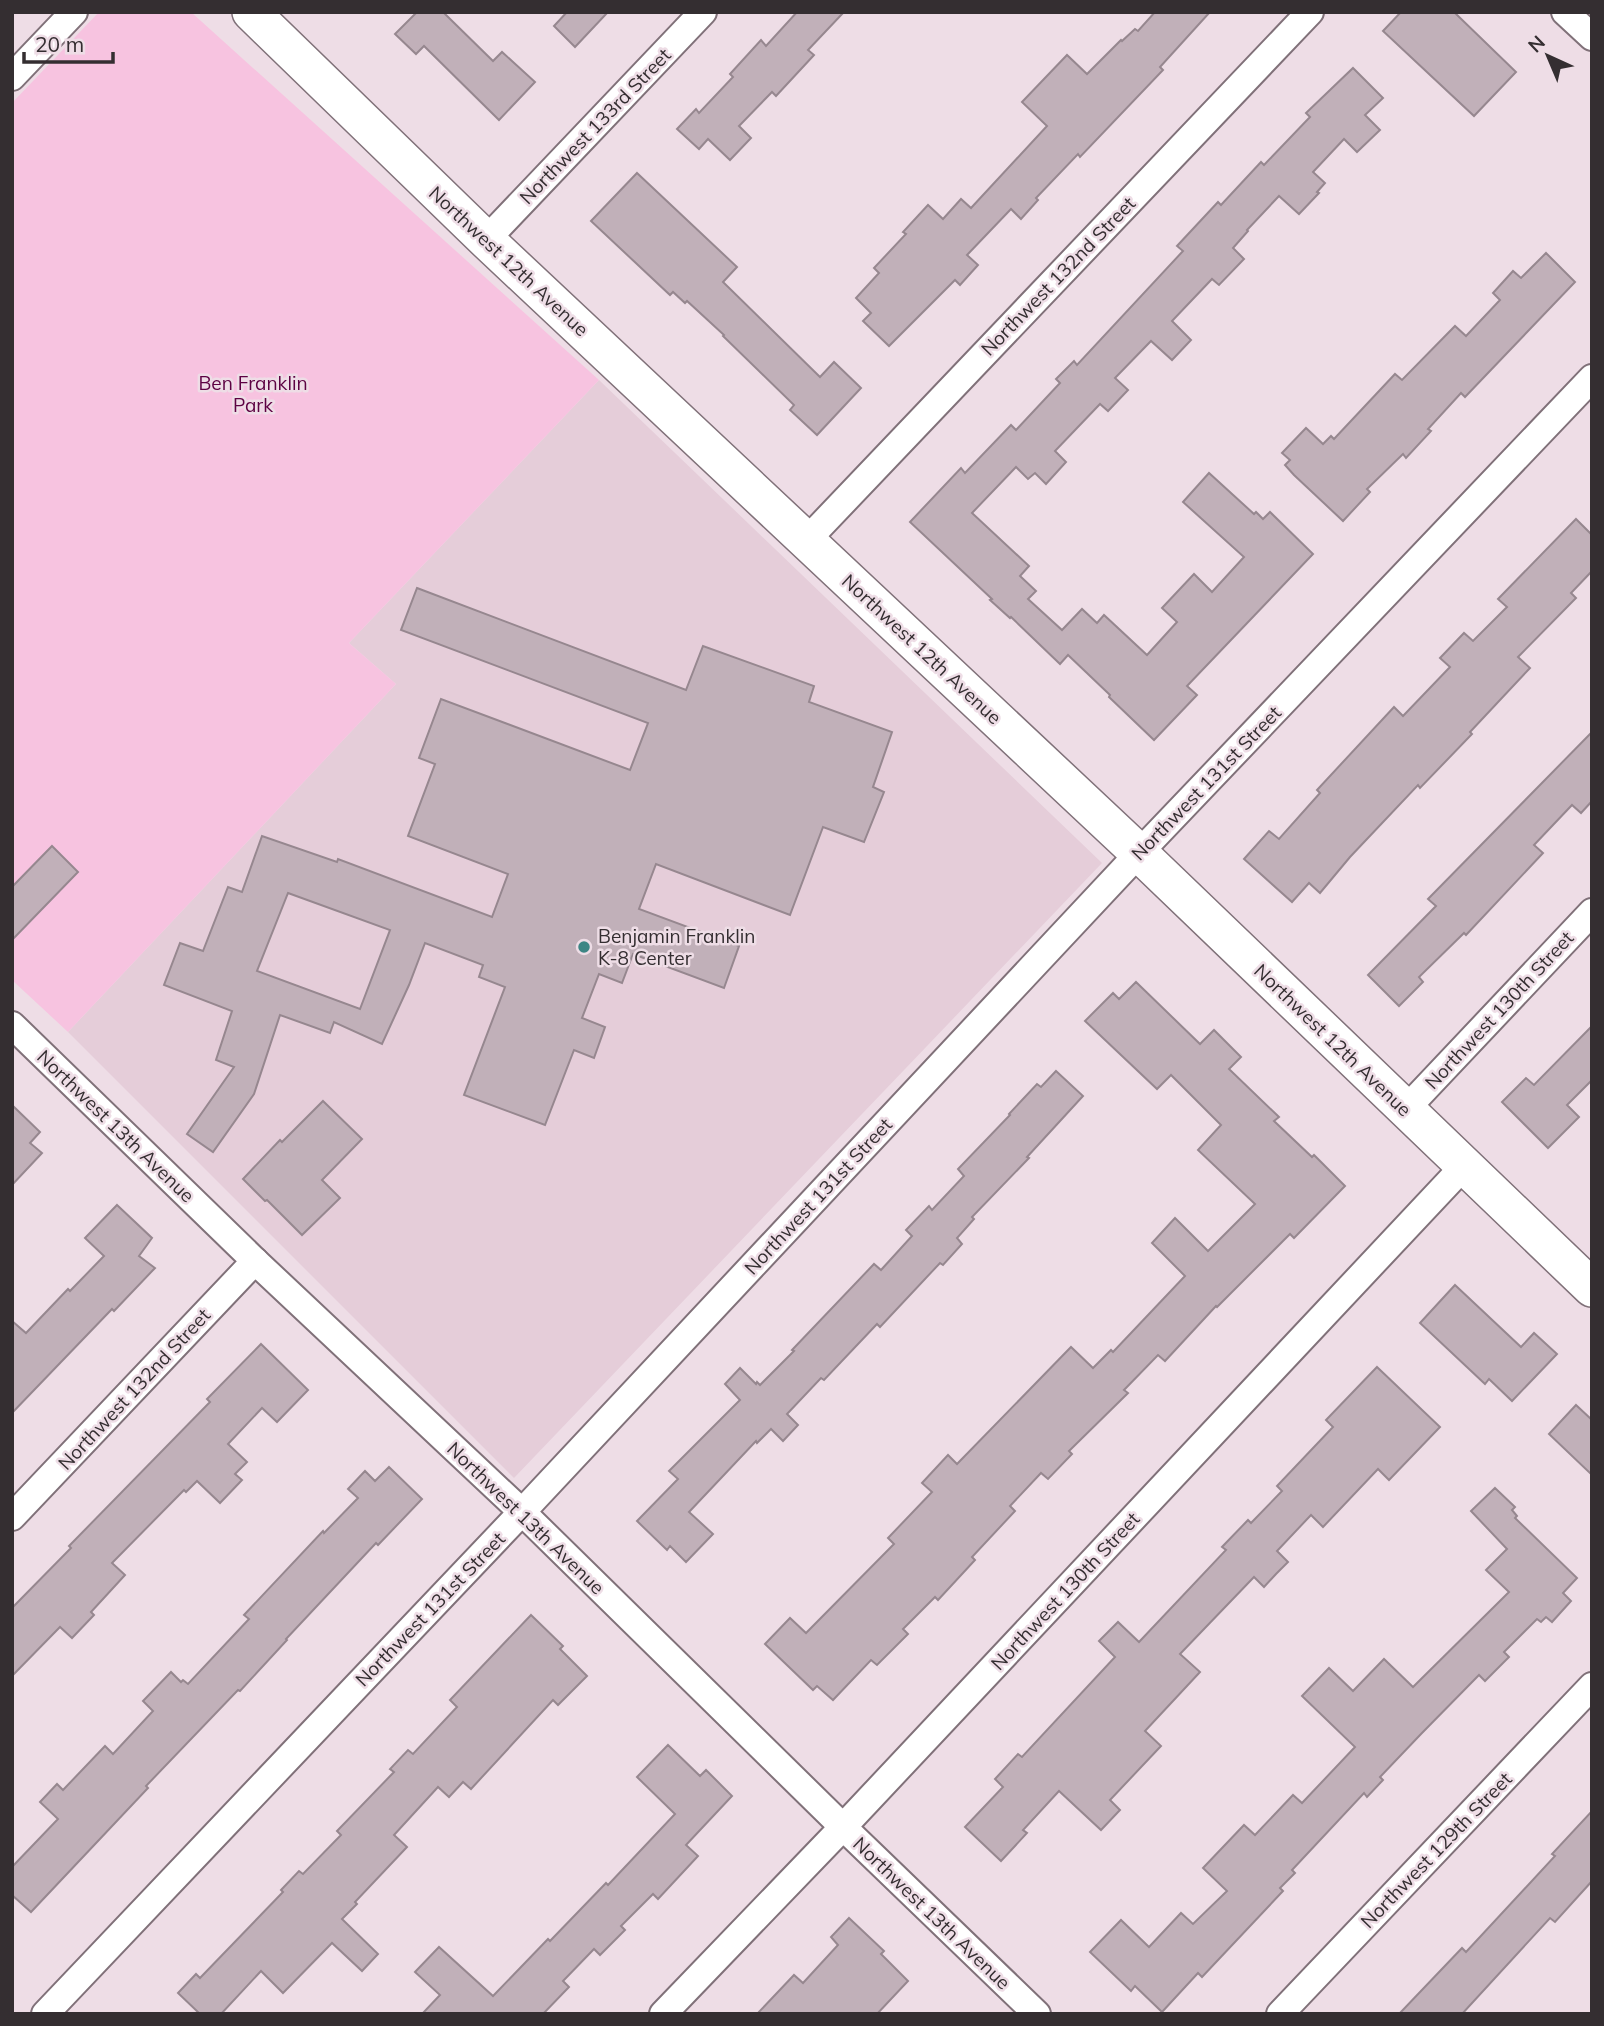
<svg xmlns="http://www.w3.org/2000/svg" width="1604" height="2026" font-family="Mulish,sans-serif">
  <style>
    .built { fill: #e5cdd9 }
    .green { fill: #f7c3e0 }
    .building { fill: #c1b0b9; stroke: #96878f; stroke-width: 2; fill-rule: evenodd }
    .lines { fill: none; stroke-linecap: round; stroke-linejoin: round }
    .street-casing { stroke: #807179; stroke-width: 30 }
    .secondary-casing { stroke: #807179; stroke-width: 40 }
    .street { stroke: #fff; stroke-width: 26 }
    .secondary { stroke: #fff; stroke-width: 37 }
    .poi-dot { fill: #3d8584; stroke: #eedde6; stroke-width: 2.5 }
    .labels { text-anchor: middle; stroke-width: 5; stroke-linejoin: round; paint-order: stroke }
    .street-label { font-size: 19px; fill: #342e31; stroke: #eedde6 }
    .park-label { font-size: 19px; fill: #5d0243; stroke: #eedde6 }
    .poi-label { font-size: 19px; fill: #342e31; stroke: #eedde6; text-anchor: start }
  </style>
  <rect width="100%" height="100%" fill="#eedde6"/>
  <polygon class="built" points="599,380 1102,863 514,1478 68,1032 396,684 349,643"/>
  <polygon class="green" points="99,12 191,12 599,380 349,643 396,684 68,1032 12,980 12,103"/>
  <g class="building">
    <polygon points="417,12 443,12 493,61 502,52 535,82 499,120 424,46 416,54 395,34"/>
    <polygon points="567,12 608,12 575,47 554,26"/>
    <polygon points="797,12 844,12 808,50 814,55 776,96 772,92 739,126 751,138 730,160 708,139 699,149 677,129 696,109 699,113 733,77 730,74 761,40 766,46"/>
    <polygon points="1155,12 1210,12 1160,67 1163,70 1080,157 1078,154 1036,198 1038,200 1021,219 1011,209 967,255 978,265 960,285 955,280 889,346 863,321 871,313 856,298 879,273 874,268 906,234 903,232 928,205 943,219 961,199 971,208 1047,126 1022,102 1067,55 1087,74 1121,40 1122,41 1135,29 1138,31"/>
    <polygon points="1401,12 1454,12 1516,72 1474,116 1383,31"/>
    <polygon points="1353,68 1383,98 1365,115 1380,130 1357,152 1344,139 1313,172 1325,183 1317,192 1319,193 1299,214 1279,196 1247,230 1248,231 1233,248 1244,259 1219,285 1212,279 1172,321 1191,340 1172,360 1151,341 1115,378 1128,390 1108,411 1100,404 1055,451 1066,462 1046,484 1035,473 1028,479 1016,467 972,513 1029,566 1020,576 1036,591 1028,599 1062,630 1082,609 1097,623 1104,615 1147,655 1177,622 1162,608 1194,574 1212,592 1244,557 1183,502 1209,473 1254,514 1256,512 1263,519 1270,512 1313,554 1187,686 1197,695 1154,740 1109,697 1110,695 1068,655 1060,664 1011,617 1010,618 990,600 992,599 910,522 961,468 965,473 1011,425 1016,430 1060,383 1056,379 1074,361 1077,365 1183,251 1177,246 1218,202 1221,205 1261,162 1264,165 1310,117 1306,113"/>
    <polygon points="637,173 737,267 723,282 820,377 834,362 861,388 817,435 790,410 794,405 723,336 724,335 687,301 685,303 673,292 670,295 591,221"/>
    <polygon points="1546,253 1575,282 1465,397 1461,393 1428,429 1431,431 1406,458 1403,454 1367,489 1370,492 1343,521 1294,475 1285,465 1290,460 1282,453 1306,428 1323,444 1331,436 1334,439 1395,374 1402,380 1455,326 1466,336 1500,300 1493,293 1513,271 1521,278"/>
    <polygon points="1576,519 1592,535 1592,571 1571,593 1576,598 1518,657 1530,668 1470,732 1472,734 1420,788 1418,785 1350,857 1320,893 1309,883 1292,902 1244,859 1269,831 1279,839 1320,793 1317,790 1394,707 1403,716 1450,667 1440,658 1464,633 1473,641 1507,607 1498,599"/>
    <path d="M417 588 686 690 703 646 814 686 809 702 892 732 873 787 884 792 864 842 823 827 790 915 656 864 639 909 739 946 724 988 633 954 622 983 599 974 582 1018 605 1027 594 1058 574 1050 545 1125 464 1095 505 987 479 977 483 965 425 943 409 985 382 1044 334 1022 330 1033 280 1015 254 1094 213 1152 187 1134 234 1067 216 1060 232 1011 164 985 180 943 203 951 228 887 242 892 262 836 337 862 338 859 492 917 508 874 408 836 435 764 419 758 441 699 630 770 648 723 401 630ZM288 893 390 930 360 1009 257 971Z"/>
    <polygon points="1592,732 1592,801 1581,813 1572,805 1534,845 1543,853 1466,935 1464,933 1419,977 1423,982 1399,1006 1368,975 1436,906 1428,899"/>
    <polygon points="52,846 78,872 12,940 12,887"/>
    <polygon points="1136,982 1200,1044 1214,1030 1241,1057 1229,1069 1279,1117 1274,1121 1312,1157 1314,1155 1345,1186 1294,1238 1290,1234 1217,1307 1216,1306 1165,1361 1158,1355 1124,1390 1128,1393 1069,1451 1072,1454 1048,1479 1041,1473 1010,1506 1015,1511 972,1557 975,1560 938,1600 935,1597 903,1629 908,1634 877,1665 871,1660 833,1700 817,1686 813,1690 765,1644 790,1618 806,1633 894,1544 888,1538 932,1492 922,1483 948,1455 957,1464 1071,1347 1093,1368 1111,1350 1113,1352 1185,1276 1152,1243 1175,1218 1208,1251 1255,1204 1198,1150 1221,1125 1171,1075 1157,1089 1085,1021 1113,993 1119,999"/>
    <polygon points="1592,1026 1592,1080 1567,1105 1579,1117 1548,1148 1502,1102 1526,1078 1534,1085"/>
    <polygon points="1056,1071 1083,1096 1027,1157 1029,1158 972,1217 974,1219 957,1238 962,1244 943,1265 940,1263 880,1327 877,1324 824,1380 821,1378 787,1414 798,1425 783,1441 771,1429 757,1443 756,1441 689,1512 713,1534 686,1562 670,1546 667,1550 637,1521 678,1479 669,1471 740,1400 725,1384 740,1368 756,1384 757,1382 760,1385 794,1351 792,1350 874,1264 881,1270 912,1236 906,1230 929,1206 932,1210 964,1176 958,1169 1010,1115 1009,1114 1037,1084 1041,1087"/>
    <polygon points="323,1101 362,1139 322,1180 340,1198 302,1235 267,1200 265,1201 243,1179 280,1140 282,1142"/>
    <polygon points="12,1105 40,1132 30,1143 42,1153 12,1185"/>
    <polygon points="117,1205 152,1238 139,1256 155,1268 114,1311 112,1309 12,1413 12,1321 26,1333 68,1289 70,1291 104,1256 85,1238"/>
    <polygon points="1455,1285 1521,1347 1534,1333 1557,1354 1512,1401 1489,1379 1485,1384 1420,1323"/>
    <polygon points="261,1344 308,1390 277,1422 262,1408 228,1444 247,1462 235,1474 242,1480 220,1503 197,1481 186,1492 184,1490 112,1563 125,1575 91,1612 94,1615 72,1638 60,1627 12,1676 12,1608 71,1548 69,1546 210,1402 207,1399"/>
    <polygon points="1377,1367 1440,1427 1389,1480 1378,1469 1323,1527 1311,1515 1277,1551 1288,1562 1276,1574 1264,1587 1254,1577 1180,1654 1200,1672 1145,1731 1161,1746 1110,1800 1120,1810 1101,1830 1059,1791 1023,1830 1027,1833 1001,1861 965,1827 1003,1787 995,1779 1018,1754 1022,1757 1115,1657 1099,1641 1118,1622 1139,1642 1226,1550 1222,1547 1248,1520 1251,1523 1282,1491 1277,1486 1333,1427 1326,1420"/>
    <polygon points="1576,1405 1592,1420 1592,1475 1549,1434"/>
    <polygon points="389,1467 422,1499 378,1545 376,1543 286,1639 287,1640 240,1691 238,1690 146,1786 148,1788 31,1912 12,1895 12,1867 58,1819 40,1802 57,1784 63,1790 105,1746 113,1754 153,1711 143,1701 171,1672 181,1682 183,1680 188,1684 249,1619 244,1615 323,1531 324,1533 358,1498 348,1489 365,1471 375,1481"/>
    <polygon points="1495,1488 1515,1507 1512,1510 1517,1516 1515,1518 1577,1578 1563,1593 1571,1601 1552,1622 1546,1617 1541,1622 1537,1619 1504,1652 1509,1657 1485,1681 1479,1675 1421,1734 1380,1777 1383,1780 1367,1797 1364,1793 1292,1870 1295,1873 1280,1888 1283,1891 1202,1977 1198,1973 1162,2012 1135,1986 1131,1991 1090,1952 1121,1920 1149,1947 1181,1913 1193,1924 1227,1891 1203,1868 1244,1825 1255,1835 1293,1795 1302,1803 1355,1747 1302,1696 1329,1668 1353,1691 1384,1659 1413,1687 1509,1592 1486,1570 1507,1549 1471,1511"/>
    <polygon points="531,1615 563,1646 560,1649 587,1676 558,1705 553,1700 471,1789 463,1782 449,1797 438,1787 394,1835 407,1847 355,1902 357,1904 342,1919 378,1954 362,1971 332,1943 283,1993 261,1971 221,2014 200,2014 178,1993 196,1974 200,1978 283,1892 281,1890 299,1871 303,1874 341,1835 337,1831 394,1772 390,1769 408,1750 413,1754 457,1707 450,1700"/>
    <polygon points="668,1745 700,1776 706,1770 732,1796 686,1845 698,1856 658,1899 653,1894 621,1926 625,1930 600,1955 594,1949 563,1981 569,1987 543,2014 422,2014 440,1995 415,1972 439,1947 493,1996 548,1939 550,1941 606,1883 608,1885 675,1814 637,1777"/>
    <polygon points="1592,1811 1592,1881 1555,1922 1550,1918 1462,2014 1399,2014 1462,1948 1466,1952 1555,1856 1552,1854"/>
    <polygon points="849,1918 884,1951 881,1954 908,1981 877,2014 757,2014 794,1975 803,1983 838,1945 831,1937"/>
  </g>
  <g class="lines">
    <defs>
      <g id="street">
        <polyline points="1565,12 1592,37"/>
        <polyline points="12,77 74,12"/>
        <polyline points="486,240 703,12"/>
        <polyline points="807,540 1310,12"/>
        <polyline points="12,1025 255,1261 522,1512 843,1827 1037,2014"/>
        <polyline points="1406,1109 1592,912"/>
        <polyline points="12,1517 255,1261"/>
        <polyline points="45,2014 522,1512 1139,853 1592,378"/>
        <polyline points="663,2014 843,1827 1464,1166"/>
        <polyline points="1280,2014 1592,1686"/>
      </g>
      <polyline id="secondary" points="251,12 486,240 1139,853 1592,1288"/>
    </defs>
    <use href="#street" class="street-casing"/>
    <use href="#secondary" class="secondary-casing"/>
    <use href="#street" class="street"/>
    <use href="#secondary" class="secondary"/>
  </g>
  <circle class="poi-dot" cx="584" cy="947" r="7"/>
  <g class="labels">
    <g class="street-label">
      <text transform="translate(595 126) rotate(-46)" y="7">Northwest 133rd Street</text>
      <text transform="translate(509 261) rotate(43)" y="7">Northwest 12th Avenue</text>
      <text transform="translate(1058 276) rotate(-46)" y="7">Northwest 132nd Street</text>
      <text transform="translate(922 649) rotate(43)" y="7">Northwest 12th Avenue</text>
      <text transform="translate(1206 783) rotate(-46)" y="7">Northwest 131st Street</text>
      <text transform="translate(1499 1010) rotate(-47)" y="7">Northwest 130th Street</text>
      <text transform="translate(1333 1040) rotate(44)" y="7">Northwest 12th Avenue</text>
      <text transform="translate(116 1126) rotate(44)" y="7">Northwest 13th Avenue</text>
      <text transform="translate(818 1196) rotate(-47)" y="7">Northwest 131st Street</text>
      <text transform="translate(134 1389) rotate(-47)" y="7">Northwest 132nd Street</text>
      <text transform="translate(526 1518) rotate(44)" y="7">Northwest 13th Avenue</text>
      <text transform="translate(1065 1591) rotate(-47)" y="7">Northwest 130th Street</text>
      <text transform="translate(430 1609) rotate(-46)" y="7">Northwest 131st Street</text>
      <text transform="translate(1436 1850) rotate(-46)" y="7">Northwest 129th Street</text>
      <text transform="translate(932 1913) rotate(44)" y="7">Northwest 13th Avenue</text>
    </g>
    <g class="park-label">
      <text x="253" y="390">Ben Franklin<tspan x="253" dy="22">Park</tspan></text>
    </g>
    <g class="poi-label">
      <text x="598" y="943">Benjamin Franklin<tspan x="598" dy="22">K-8 Center</tspan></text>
    </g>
  </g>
  <rect width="1604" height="2026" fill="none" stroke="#342e31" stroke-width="28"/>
  <g transform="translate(1548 56) rotate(316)" stroke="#eedde6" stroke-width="5" paint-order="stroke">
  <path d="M0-5L12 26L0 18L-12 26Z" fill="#342e31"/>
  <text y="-10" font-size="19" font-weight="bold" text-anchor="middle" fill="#342e31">N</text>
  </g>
  <path d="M24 52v10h89v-10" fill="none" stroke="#342e31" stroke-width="3.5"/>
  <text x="35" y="52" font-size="21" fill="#342e31" stroke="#eedde6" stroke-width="5" paint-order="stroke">20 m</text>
</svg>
